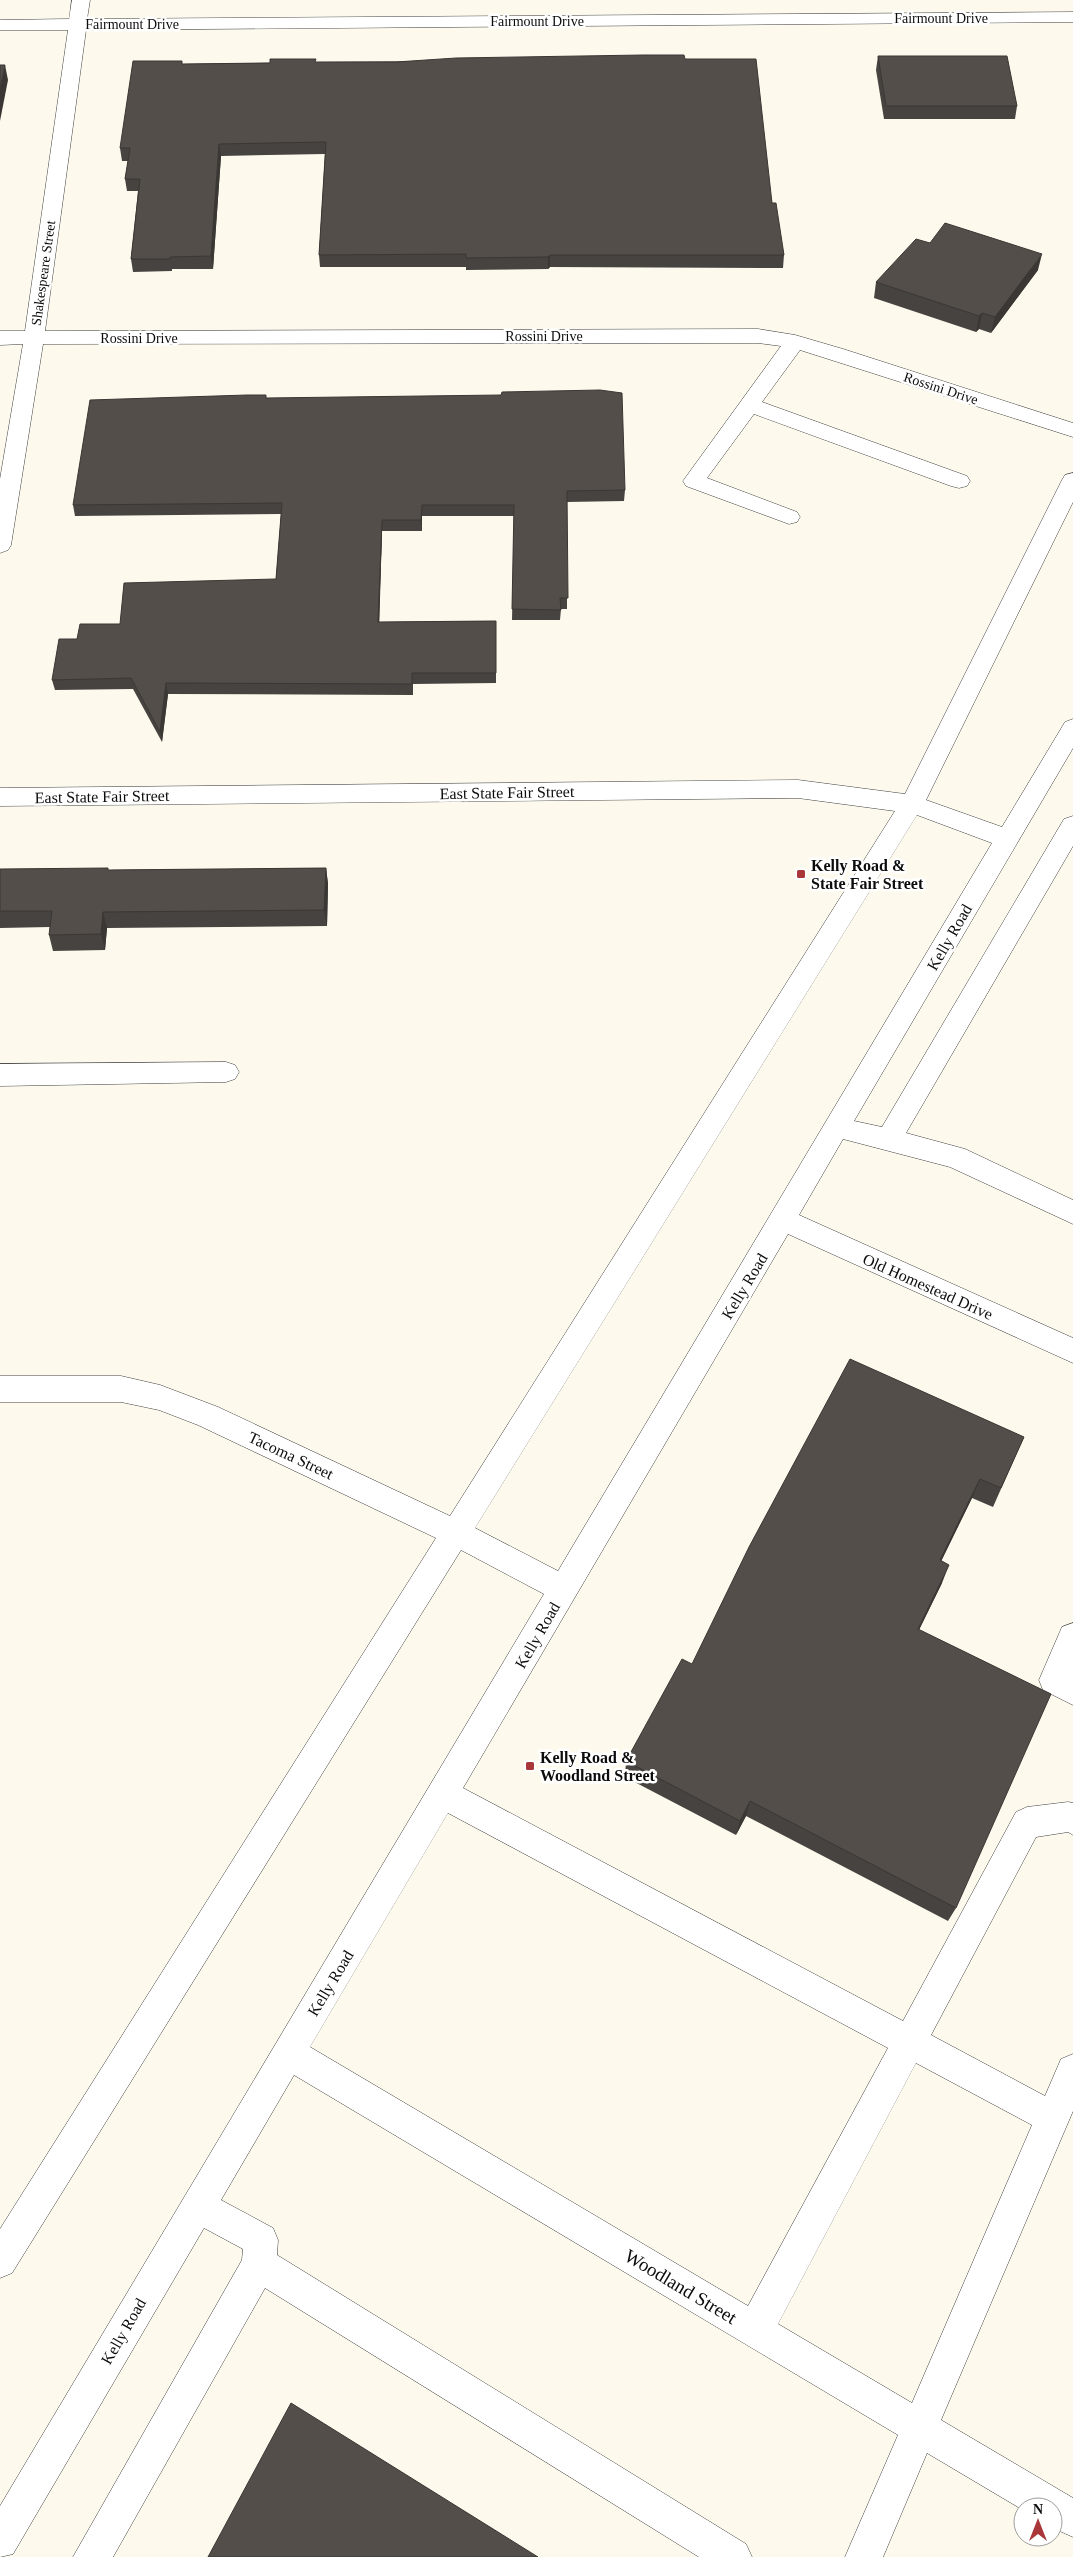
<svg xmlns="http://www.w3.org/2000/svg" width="1073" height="2557" font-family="Georgia,serif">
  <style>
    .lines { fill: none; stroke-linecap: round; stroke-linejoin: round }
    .minor-casing { stroke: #3f3f3f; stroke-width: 1 }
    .minor { fill: #fff; fill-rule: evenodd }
    .wall { fill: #474340 }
    .shaded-wall { fill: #3a3734 }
    .building { fill: #534e4a; stroke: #3a3734 }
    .poi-dot { fill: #a93739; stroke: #fff; stroke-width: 2 }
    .labels { text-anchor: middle; stroke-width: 5; stroke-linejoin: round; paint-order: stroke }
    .far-street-label { font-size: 14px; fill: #0c0c0c; stroke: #fff }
    .street-label { font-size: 16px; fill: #0c0c0c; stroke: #fff }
    .poi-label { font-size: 16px; font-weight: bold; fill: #0c0c0c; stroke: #fff; text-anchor: start }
    .near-street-label { font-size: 19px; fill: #0c0c0c; stroke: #fff }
  </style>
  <rect width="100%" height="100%" fill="#fdfaed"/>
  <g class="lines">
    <defs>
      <g id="minor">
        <polygon points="72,0 90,0 87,19 1073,12 1073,22 86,30 45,331 758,329 795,335 843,349 1073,423 1073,437 800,350 762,402 967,476 970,481 967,486 959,488 951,486 754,414 707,478 797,512 800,517 797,522 789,524 686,486 683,481 781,346 758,343 43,344 11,545 8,550 0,553 0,479 23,344 0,345 0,331 25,331 68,30 0,30 0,20 69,19"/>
        <path d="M1073 473V502L926 800 1002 827 1065 722 1073 719V748L854 1121 882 1127 1064 819 1073 816V846L906 1133 965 1149 1073 1200V1224L950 1167 843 1139 799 1215 1073 1338V1363L788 1234 463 1788 903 2021 1016 1812 1027 1807 1068 1802 1073 1803V1835L1068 1832 1036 1837 931 2035 1045 2096 1061 2059 1073 2054V2111L941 2420 1073 2498V2537L1053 2528V2507H1023V2510L927 2453 883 2557H845L898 2435 294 2075 221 2200 273 2228 278 2240 277 2255 746 2544 752 2557H699L265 2288 113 2557H73L242 2260 243 2249 204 2228 13 2554 0 2557V2506L544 1594 461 1550 12 2273 0 2278V2229L436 1538 198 1425 159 1410 121 1402H0V1376H121L160 1385 218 1407 450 1516 895 811 798 798 0 806V788L798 780 905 794 1062 480 1065 475ZM917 815 992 843 558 1571 475 1528ZM448 1813 888 2048 748 2306 310 2047ZM916 2063 1032 2125 912 2403 778 2324Z"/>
        <polygon points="226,1062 235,1065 239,1072 235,1079 226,1082 0,1086 0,1064"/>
        <polygon points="1073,1623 1073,1705 1043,1690 1039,1680 1062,1627"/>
      </g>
    </defs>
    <use href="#minor" class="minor-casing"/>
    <use href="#minor" class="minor"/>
  </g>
  <g class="wall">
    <polygon points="878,56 1017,106 1015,119 884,119 876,70"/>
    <polygon points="685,59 772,203 784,255 783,268 550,267 548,269 466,270 466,267 320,267 319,255 325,154 221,156 213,269 172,269 172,271 133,272 131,259 138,191 127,191 125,179 128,161 122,161 120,148 182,64 316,62"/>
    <polygon points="930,243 1038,270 991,333 979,329 976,332 874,298 876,282"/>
    <polygon points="266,398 625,490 624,501 567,502 567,609 561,609 560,620 512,620 514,516 422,516 422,531 382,531 379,622 496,621 496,683 413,684 413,695 168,694 162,742 133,689 55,690 52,680 77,639 120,624 276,579 281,514 75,516 73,505"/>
    <polygon points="326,868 328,884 327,926 107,928 105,950 53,951 49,935 50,927 0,928 0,869 108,870"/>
    <polygon points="1024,1437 993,1507 972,1498 941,1561 942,1583 919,1630 956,1908 948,1921 746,1816 736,1835 625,1777 626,1761"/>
  </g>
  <g class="shaded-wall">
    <polygon points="5,65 8,80 0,121 0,89"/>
    <polygon points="219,144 221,156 213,269 211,256"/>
    <polygon points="1042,254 1038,270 991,333 995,317"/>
    <polygon points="550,255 550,267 548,269 548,257"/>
    <polygon points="982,313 979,329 976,332 979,316"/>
    <polygon points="422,505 422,531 421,520"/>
    <polygon points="382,520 382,531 379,632 378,622"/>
    <polygon points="166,683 168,694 162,742 160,732"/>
    <polygon points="326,868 328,884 327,926 324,910"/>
    <polygon points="103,912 107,928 105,950 101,934"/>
    <polygon points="980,1479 972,1498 933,1578 940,1560"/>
    <polygon points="949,1565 942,1583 911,1646 918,1629"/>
    <polygon points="750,1801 746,1816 736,1835 740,1821"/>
  </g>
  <g class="building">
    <polygon points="643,55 684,55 685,59 756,59 772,203 776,203 784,255 550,255 548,257 466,258 466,254 319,255 326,142 219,144 211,256 170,257 170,259 131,259 140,179 125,179 130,148 120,148 133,61 182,61 182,64 270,63 270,59 316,59 315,62 396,62 456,58"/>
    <polygon points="878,56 1007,56 1017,106 886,106"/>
    <polygon points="0,65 5,65 0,89"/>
    <polygon points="945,223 1042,254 995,317 982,313 979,316 876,282 916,239 930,243"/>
    <polygon points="600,390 622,393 625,490 567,491 568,598 560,598 561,610 512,609 514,505 422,505 421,520 382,520 378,622 496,621 496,673 412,673 412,684 166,683 160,732 131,678 52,680 59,639 77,639 80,624 120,624 124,583 276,579 282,503 73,505 90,400 247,395 266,395 266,398 501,395 502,392"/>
    <polygon points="108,868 108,870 326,868 324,910 103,912 101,934 49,935 52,911 0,911 0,869"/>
    <polygon points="850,1359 1024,1437 1001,1488 980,1479 940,1560 949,1565 918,1629 1051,1694 956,1908 750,1801 740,1821 626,1761 682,1659 692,1664 749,1547"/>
    <polygon points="291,2403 538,2557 208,2557"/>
  </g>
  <g class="poi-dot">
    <rect x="796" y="869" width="10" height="10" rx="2.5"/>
    <rect x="525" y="1761" width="10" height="10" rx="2.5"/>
  </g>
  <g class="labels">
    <g class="far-street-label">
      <text x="941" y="23">Fairmount Drive</text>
      <text x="537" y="26">Fairmount Drive</text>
      <text x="132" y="29">Fairmount Drive</text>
      <text transform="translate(43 273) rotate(-82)" y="5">Shakespeare Street</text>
      <text x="544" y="341">Rossini Drive</text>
      <text x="139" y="343">Rossini Drive</text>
      <text transform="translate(941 388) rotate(18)" y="5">Rossini Drive</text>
    </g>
    <g class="street-label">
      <text transform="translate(507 792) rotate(-1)" y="6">East State Fair Street</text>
      <text transform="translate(102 796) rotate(-1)" y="6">East State Fair Street</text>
      <text transform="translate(949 937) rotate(-60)" y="6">Kelly Road</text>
      <text transform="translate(744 1286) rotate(-59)" y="6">Kelly Road</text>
      <text transform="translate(928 1286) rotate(24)" y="6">Old Homestead Drive</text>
      <text transform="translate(291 1455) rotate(25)" y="6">Tacoma Street</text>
      <text transform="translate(537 1635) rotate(-60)" y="6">Kelly Road</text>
      <text transform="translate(330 1983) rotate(-59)" y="6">Kelly Road</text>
      <text transform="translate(123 2331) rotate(-60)" y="6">Kelly Road</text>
    </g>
    <g class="poi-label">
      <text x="811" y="871">Kelly Road &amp;<tspan x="811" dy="18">State Fair Street</tspan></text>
      <text x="540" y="1763">Kelly Road &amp;<tspan x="540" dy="18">Woodland Street</tspan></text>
    </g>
    <g class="near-street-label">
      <text transform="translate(681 2286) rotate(31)" y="7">Woodland Street</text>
    </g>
  </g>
  <g transform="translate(1038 2522)"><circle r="24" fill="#ffffff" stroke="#9e9e9e"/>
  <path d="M0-4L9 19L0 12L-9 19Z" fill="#a93739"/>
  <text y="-8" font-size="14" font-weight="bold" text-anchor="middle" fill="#0c0c0c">N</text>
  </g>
</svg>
